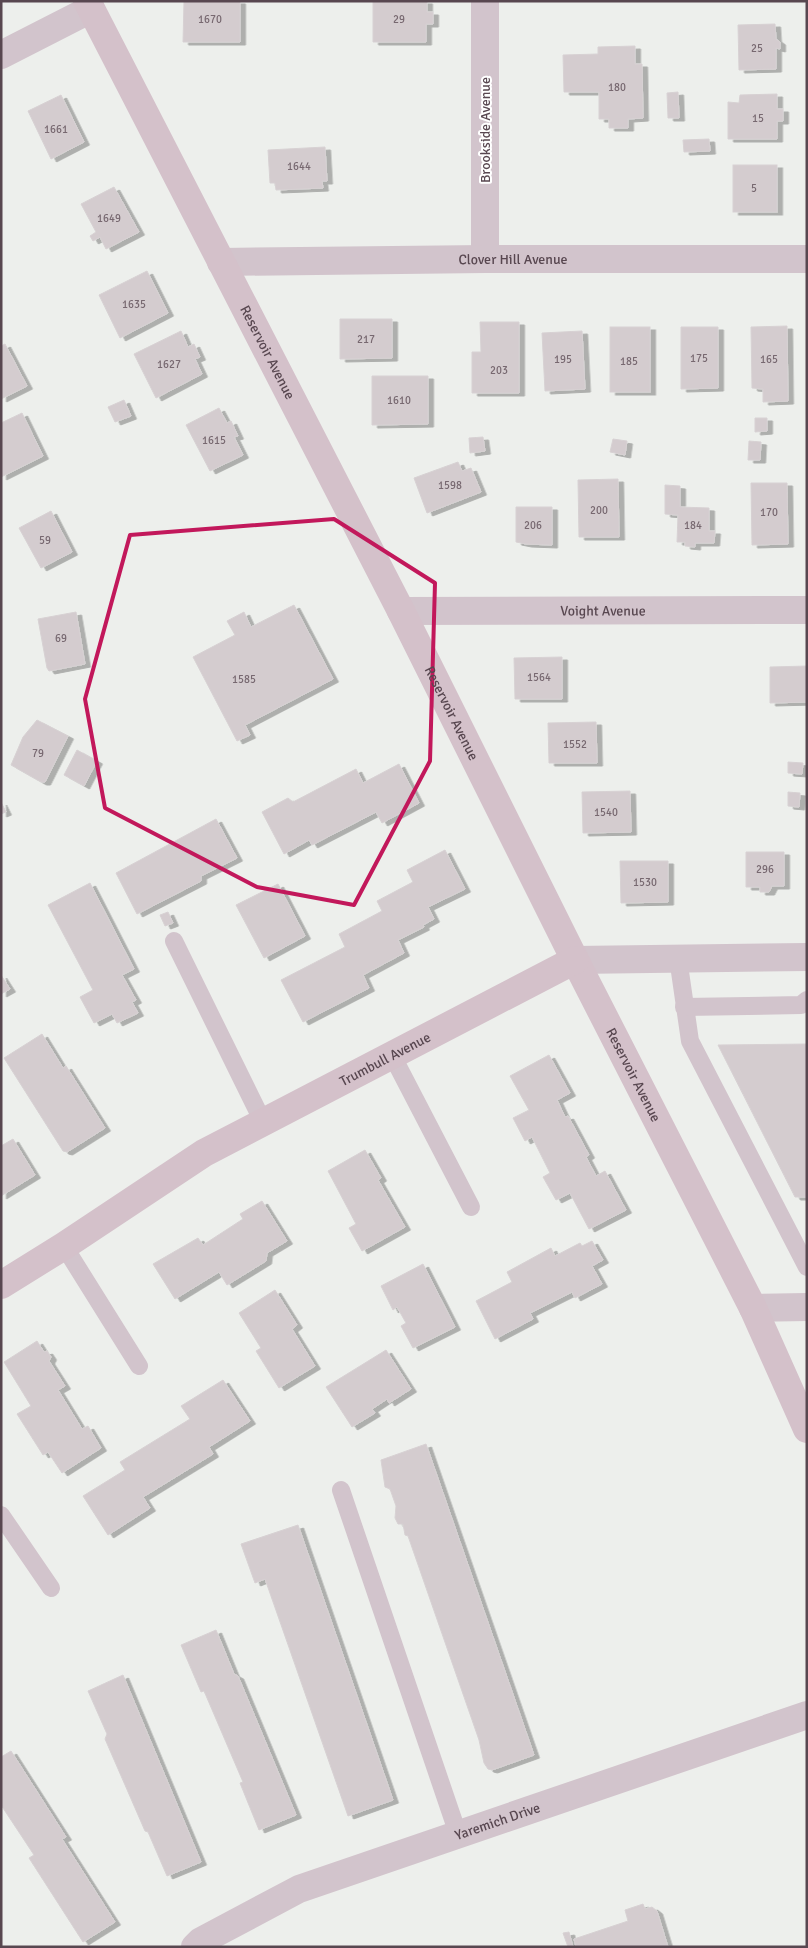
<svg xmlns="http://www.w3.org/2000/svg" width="808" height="1948" font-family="Signika,sans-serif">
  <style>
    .building { fill: #d4cccf; stroke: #d7d1d3; filter: url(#shadow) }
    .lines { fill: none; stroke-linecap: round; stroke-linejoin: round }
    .lane { stroke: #d2c4cc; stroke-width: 18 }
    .street { stroke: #d2c4cc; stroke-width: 28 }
    .secondary { stroke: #d4c1ca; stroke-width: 28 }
    .marked { fill: none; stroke: #c2185b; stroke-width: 4; stroke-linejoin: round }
    .labels { text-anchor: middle; stroke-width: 4; stroke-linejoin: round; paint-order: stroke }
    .number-label { font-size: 11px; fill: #776870 }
    .street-label { font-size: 14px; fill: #584750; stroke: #fff }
  </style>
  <defs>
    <filter id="shadow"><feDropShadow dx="5.5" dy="3" stdDeviation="0" flood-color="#0004"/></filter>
  </defs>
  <rect width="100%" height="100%" fill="#edefec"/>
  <g class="building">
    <polygon points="184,1 240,1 240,42 183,42"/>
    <polygon points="373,1 427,1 427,12 433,12 433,24 426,24 426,42 373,42"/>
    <polygon points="775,24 776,39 780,42 780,49 776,48 776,69 739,70 738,25"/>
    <polygon points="635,46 635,64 642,64 643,118 628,119 628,128 609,128 609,119 599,119 599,92 564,92 563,55 598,54 598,47"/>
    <polygon points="678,92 679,118 668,118 667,93"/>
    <polygon points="777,94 777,109 783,109 783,121 777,121 777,139 728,139 728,102 739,103 740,95"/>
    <polygon points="61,95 84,142 51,159 28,111"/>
    <polygon points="709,139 710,151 684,152 683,140"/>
    <polygon points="325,147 327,181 322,181 323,188 276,190 275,183 270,183 268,150"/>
    <rect x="733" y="165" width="44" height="47"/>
    <polygon points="114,187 139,232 106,249 100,237 93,241 90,236 96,232 81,204"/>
    <polygon points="147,271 168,313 120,338 99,295"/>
    <polygon points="340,319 392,319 392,358 340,359"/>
    <polygon points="480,322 519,322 519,393 472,393 472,352 481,352"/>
    <polygon points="787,326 788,401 763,402 763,389 752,388 751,327"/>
    <rect x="610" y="327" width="40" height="65"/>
    <polygon points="681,327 718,327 718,388 681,389"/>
    <polygon points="181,331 188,347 194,344 200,357 195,359 202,374 156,398 134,354"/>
    <polygon points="582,331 585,389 545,391 542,333"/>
    <polygon points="5,344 27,386 1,399 1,346"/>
    <polygon points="372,376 428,376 428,424 372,425"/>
    <polygon points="124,400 131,416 115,422 108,407"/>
    <polygon points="219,408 227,423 231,421 238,436 234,437 243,455 210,471 186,425"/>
    <polygon points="22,413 43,456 1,477 1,423"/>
    <polygon points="755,418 767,418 767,431 755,432"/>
    <polygon points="483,437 485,451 470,453 469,438"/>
    <polygon points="613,439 627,441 625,455 610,452"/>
    <polygon points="749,441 761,442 760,460 748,460"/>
    <polygon points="458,462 462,471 471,468 481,492 427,513 414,478"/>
    <polygon points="618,479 619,537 579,537 578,480"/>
    <polygon points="751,483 787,483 788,544 752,545"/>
    <polygon points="665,485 680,486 680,507 709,508 709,531 715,531 714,543 695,543 695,547 685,546 685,542 677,542 678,515 665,514"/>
    <polygon points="516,507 552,507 552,545 526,544 516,542"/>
    <polygon points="51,511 72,552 41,568 19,528"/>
    <polygon points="294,605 333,679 245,725 250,735 237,741 193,657 235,635 227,621 244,612 251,627"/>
    <polygon points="76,612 85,664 49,671 47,668 38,619"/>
    <polygon points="562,657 562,699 515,699 514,658"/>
    <polygon points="807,666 807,702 770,703 770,667"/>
    <polygon points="37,720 68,736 45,782 41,782 11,765 23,737"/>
    <polygon points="596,722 597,763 549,763 548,723"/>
    <polygon points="77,750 97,761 84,786 64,775"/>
    <polygon points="788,762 803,763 802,774 788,773"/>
    <polygon points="399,764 419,803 382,823 376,812 312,845 309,840 284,854 262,812 288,798 293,802 356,769 363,783"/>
    <polygon points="630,791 631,832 583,833 582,792"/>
    <polygon points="788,792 800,793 799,807 788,806"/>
    <polygon points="1,802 6,812 1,814"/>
    <polygon points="216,819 237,858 201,876 201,881 137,914 116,873"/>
    <polygon points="445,850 465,889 428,907 434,919 423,925 424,927 398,940 404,953 363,975 369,988 303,1022 281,980 345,947 339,934 382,911 377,901 413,882 407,870"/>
    <polygon points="746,852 784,852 784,886 772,886 769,892 760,892 760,887 746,887"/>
    <polygon points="620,861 668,861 668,902 621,903"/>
    <polygon points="90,883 134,969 122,975 136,1000 132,1002 138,1013 117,1023 112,1014 94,1023 80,997 93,990 48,905"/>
    <polygon points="278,884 305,936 264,958 236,905"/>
    <polygon points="168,912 173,923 165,926 160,915"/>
    <polygon points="1,975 10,989 1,994"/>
    <polygon points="42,1034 63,1068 66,1066 105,1128 67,1152 63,1151 4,1058"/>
    <polygon points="807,1044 807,1197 795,1197 718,1045"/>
    <polygon points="549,1055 570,1093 557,1100 565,1117 568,1116 589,1155 586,1157 596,1176 605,1171 626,1210 589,1229 570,1193 556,1200 543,1177 550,1173 532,1137 525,1141 513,1118 529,1110 510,1076"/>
    <polygon points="13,1139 35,1175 1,1196 1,1146"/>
    <polygon points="365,1150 381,1178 378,1180 405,1227 362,1251 349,1228 356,1224 328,1171"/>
    <polygon points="262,1201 287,1241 267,1253 266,1261 227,1285 219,1272 175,1299 153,1264 198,1238 203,1245 243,1219 240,1214"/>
    <polygon points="592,1241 603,1260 592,1266 602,1284 575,1298 572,1292 530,1313 533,1319 495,1339 476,1301 512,1282 507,1272 551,1248 555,1256 580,1243 582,1246"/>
    <polygon points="423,1264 455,1327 413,1348 401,1326 406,1323 397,1307 393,1310 381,1286"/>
    <polygon points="275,1290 297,1325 292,1329 315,1366 279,1388 256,1351 261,1348 239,1313"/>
    <polygon points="37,1341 44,1352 47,1351 51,1357 49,1361 65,1386 58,1390 82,1429 88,1426 101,1448 62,1473 48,1452 43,1455 17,1414 31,1406 4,1362"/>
    <polygon points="386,1350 411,1389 389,1403 387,1399 372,1409 375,1413 352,1427 326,1387"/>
    <polygon points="223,1380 250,1421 209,1447 213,1454 143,1497 150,1508 108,1535 83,1496 125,1470 120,1462 190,1419 181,1406"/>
    <polygon points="426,1444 534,1755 492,1770 488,1769 484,1763 479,1740 408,1536 405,1535 403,1524 398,1524 395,1518 396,1506 390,1489 385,1487 381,1460"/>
    <polygon points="298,1525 393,1800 348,1816 265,1579 255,1583 241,1544"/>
    <polygon points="216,1630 234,1674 238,1676 296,1815 259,1830 240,1783 243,1782 204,1691 201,1692 181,1645"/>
    <polygon points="123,1675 201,1862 167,1876 148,1832 145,1831 105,1739 107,1734 88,1691"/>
    <polygon points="11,1751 66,1837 62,1839 115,1922 83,1942 29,1858 34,1855 1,1805 1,1757"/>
    <polygon points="643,1904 645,1909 652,1907 657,1911 668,1947 576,1947 574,1939 628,1921 625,1910"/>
    <polygon points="569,1932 573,1947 568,1947 563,1933"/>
  </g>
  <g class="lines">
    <g class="lane">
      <polyline points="174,941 263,1122"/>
      <polyline points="678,958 690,1041 807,1267"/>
      <polyline points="684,1007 801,1005 807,1000"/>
      <polyline points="392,1055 471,1207"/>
      <polyline points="64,1246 139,1366"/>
      <polyline points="341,1490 458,1834"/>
      <polyline points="1,1515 51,1588"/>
    </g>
    <g class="street">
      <polyline points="485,1 485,259"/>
      <polyline points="1,55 91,9"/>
      <path id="s1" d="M221 262 485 259H807"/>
      <path id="s2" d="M401 611 807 610"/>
      <polyline points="575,960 807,957"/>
      <polyline points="753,1308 807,1307"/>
      <path id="s3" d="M195 1947 201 1941 299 1889 807 1715"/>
    </g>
    <g class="secondary">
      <path id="s4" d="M87 1 401 611 575 960 753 1308 807 1429"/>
      <path id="s5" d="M1 1285 64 1246 204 1153 575 960"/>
    </g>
  </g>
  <path class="marked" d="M334 519 435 583 430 761 354 905 257 887 105 808 85 699 130 535Z"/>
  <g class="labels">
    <g class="number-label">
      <text x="210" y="23">1670</text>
      <text x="399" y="23">29</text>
      <text x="757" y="52">25</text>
      <text x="617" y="91">180</text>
      <text x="758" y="122">15</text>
      <text x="56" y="133">1661</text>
      <text x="299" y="170">1644</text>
      <text x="754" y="192">5</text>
      <text x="109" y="222">1649</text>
      <text x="134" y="308">1635</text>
      <text x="366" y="343">217</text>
      <text x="699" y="362">175</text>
      <text x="563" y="363">195</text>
      <text x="769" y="363">165</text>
      <text x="629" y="365">185</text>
      <text x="169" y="368">1627</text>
      <text x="499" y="374">203</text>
      <text x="399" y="404">1610</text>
      <text x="214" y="444">1615</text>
      <text x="450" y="489">1598</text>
      <text x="599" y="514">200</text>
      <text x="769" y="516">170</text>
      <text x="533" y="529">206</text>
      <text x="693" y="529">184</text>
      <text x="45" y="544">59</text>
      <text x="61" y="642">69</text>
      <text x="539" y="681">1564</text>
      <text x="244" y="683">1585</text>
      <text x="575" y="748">1552</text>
      <text x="38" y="757">79</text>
      <text x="606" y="816">1540</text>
      <text x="765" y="873">296</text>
      <text x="645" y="886">1530</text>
    </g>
    <g class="street-label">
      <text transform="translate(485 130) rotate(-90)" y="5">Brookside Avenue</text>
      <text dy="5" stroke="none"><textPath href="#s1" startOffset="292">Clover Hill Avenue</textPath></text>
      <text dy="5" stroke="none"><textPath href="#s4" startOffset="395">Reservoir Avenue</textPath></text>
      <text dy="5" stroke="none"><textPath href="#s2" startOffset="202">Voight Avenue</textPath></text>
      <text dy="5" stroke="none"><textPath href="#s4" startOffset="800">Reservoir Avenue</textPath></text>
      <text dy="5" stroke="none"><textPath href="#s5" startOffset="446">Trumbull Avenue</textPath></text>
      <text dy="5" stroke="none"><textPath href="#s4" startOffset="1205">Reservoir Avenue</textPath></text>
      <text dy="5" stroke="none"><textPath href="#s3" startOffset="329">Yaremich Drive</textPath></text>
    </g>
  </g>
  <rect width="808" height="1948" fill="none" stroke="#584750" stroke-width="5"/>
</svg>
